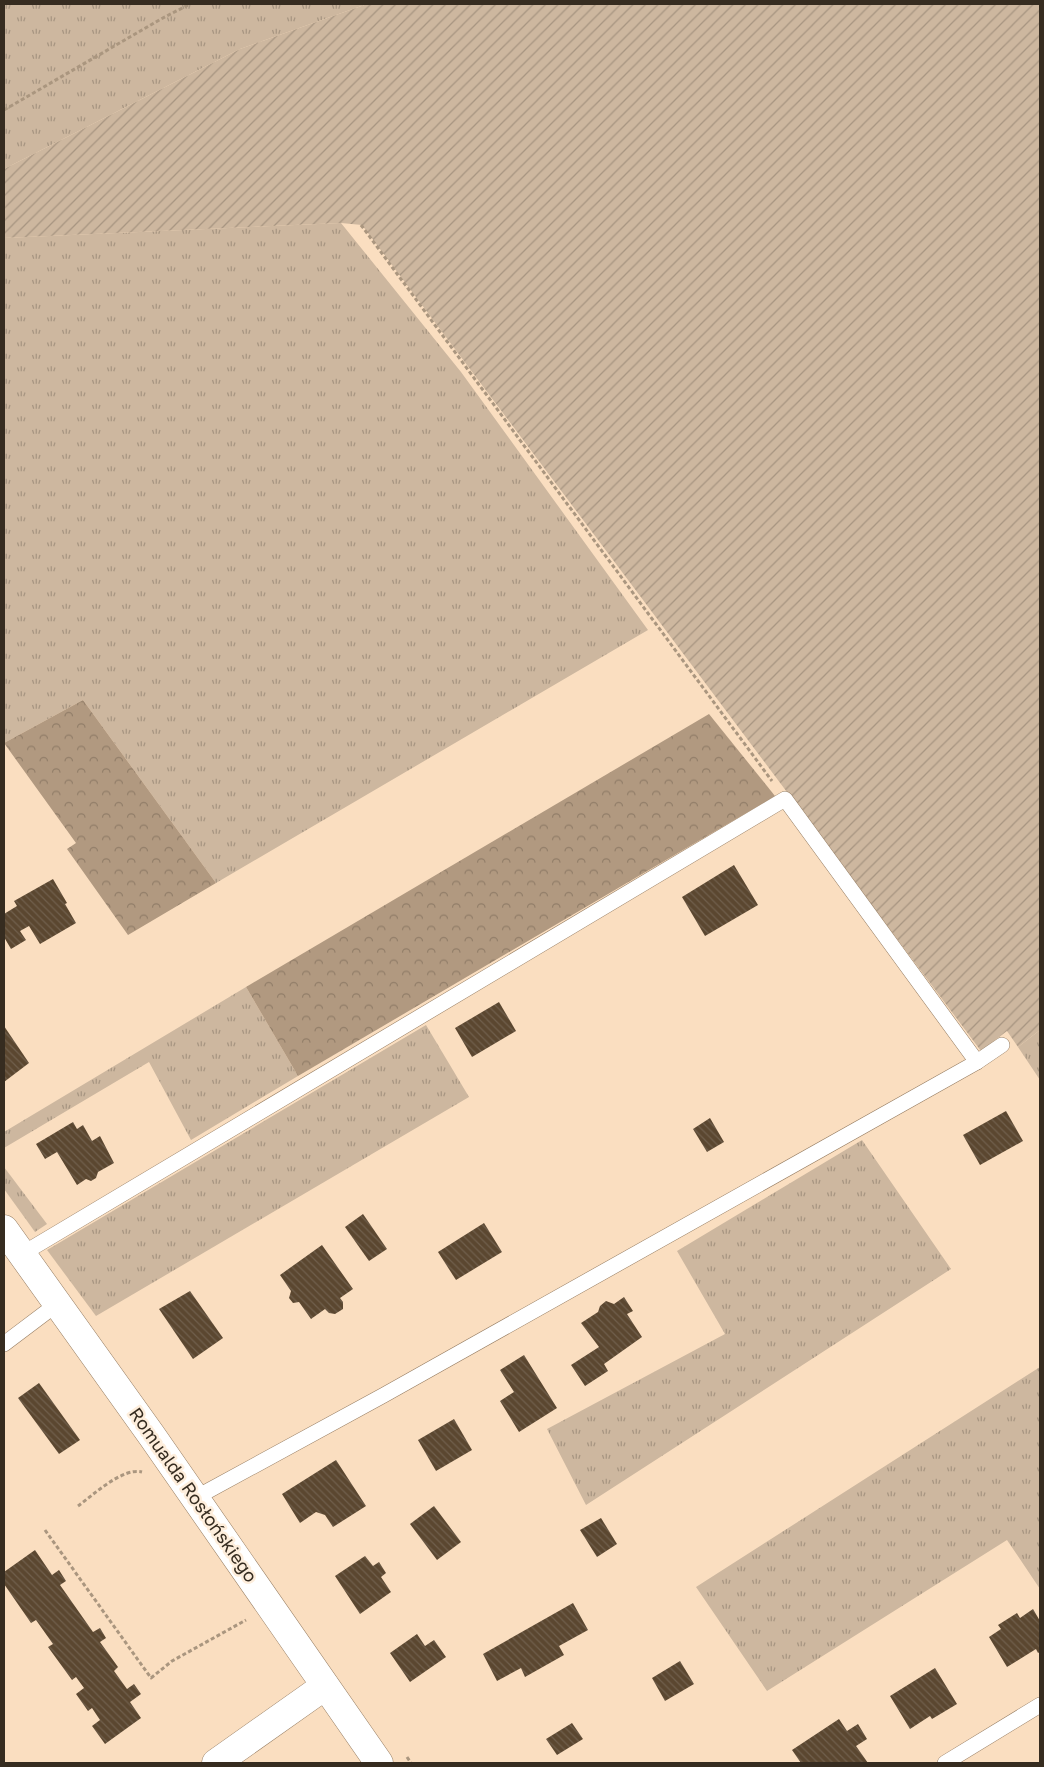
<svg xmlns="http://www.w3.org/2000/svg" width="1044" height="1767" font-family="'Golos Text',sans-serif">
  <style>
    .grass { fill: url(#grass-tufts) }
    .forest { fill: url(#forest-crowns) }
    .garden { fill: url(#garden-furrows) }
    .building { fill: url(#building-back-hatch) }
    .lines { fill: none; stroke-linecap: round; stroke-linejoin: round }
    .lane-casing { stroke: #967d62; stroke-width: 16 }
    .street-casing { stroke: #967d62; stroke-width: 29 }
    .path { stroke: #aa967f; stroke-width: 3; stroke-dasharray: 4 2.5; stroke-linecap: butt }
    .lane { stroke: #fff; stroke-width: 15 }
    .street { stroke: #fff; stroke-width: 28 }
    .labels { text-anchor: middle; stroke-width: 5; stroke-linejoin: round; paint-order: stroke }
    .street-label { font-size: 18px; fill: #362c20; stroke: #feeedc }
  </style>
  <defs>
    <pattern id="grass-tufts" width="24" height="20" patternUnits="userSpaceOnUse" patternTransform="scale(1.25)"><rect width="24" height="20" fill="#cdb79f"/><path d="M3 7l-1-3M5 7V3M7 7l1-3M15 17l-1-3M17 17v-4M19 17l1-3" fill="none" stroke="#a79581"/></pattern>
    <pattern id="forest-crowns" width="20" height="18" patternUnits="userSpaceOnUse" patternTransform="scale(1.25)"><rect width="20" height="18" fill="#b19980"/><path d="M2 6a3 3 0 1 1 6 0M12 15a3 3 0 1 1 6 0" fill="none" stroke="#917d68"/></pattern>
    <pattern id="garden-furrows" width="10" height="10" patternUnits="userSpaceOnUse" patternTransform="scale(1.25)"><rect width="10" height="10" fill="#cdb79f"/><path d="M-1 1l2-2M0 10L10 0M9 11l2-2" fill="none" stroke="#a79581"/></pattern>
    <pattern id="building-back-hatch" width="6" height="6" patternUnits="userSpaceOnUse" patternTransform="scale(1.25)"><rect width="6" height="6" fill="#5b4730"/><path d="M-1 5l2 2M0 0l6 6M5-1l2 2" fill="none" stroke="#705f4c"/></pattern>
  </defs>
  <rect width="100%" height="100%" fill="#fadec0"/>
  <g class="grass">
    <polygon points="4,4 367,4 240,49 4,169"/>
    <polygon points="341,223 461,372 648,630 216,883 83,700 4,743 4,238"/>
    <polygon points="246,987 298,1076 191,1140 149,1062 4,1148 4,1132"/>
    <polygon points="426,1025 469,1097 96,1316 47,1250"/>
    <polygon points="1040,1030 1040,1080 1018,1047"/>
    <polygon points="862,1140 951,1269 586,1505 547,1429 725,1334 677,1251"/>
    <polygon points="4,1167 47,1224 35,1232 4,1189"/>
    <polygon points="1040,1367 1040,1589 1007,1540 767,1691 696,1587"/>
  </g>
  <g class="forest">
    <polygon points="83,700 216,883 128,935 67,849 76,843 4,743"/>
    <polygon points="709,714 775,796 298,1076 246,987"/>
  </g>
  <polygon class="garden" points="367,4 1040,4 1040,1030 1018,1047 1007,1031 981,1051 362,225 341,223 4,238 4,169 240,49"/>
  <g class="building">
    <polygon points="734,865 758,905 705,936 682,897"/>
    <polygon points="53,879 67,903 65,904 76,923 40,944 29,926 20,931 26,940 11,949 4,937 4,914 17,906 14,901"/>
    <polygon points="499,1002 516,1031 472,1057 455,1028"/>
    <polygon points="4,1026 29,1063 4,1082"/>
    <polygon points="1006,1111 1023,1141 980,1165 963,1135"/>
    <polygon points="710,1118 724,1142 707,1152 693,1129"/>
    <polygon points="73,1122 77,1129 83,1125 92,1141 100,1136 114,1163 98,1172 96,1178 91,1181 86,1179 77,1185 57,1152 45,1159 36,1144"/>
    <polygon points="363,1214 387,1249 369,1261 345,1227"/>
    <polygon points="484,1223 502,1252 456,1280 438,1252"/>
    <polygon points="322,1245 353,1289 340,1298 343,1302 343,1309 335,1314 329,1313 325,1309 311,1319 299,1302 293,1303 289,1298 291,1291 280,1275"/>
    <polygon points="190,1291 223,1338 193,1359 159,1309"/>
    <polygon points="624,1297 633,1311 627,1314 642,1337 604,1364 608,1371 585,1386 571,1365 599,1347 581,1323 598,1312 600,1306 606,1301 614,1304"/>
    <polygon points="524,1355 557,1408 519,1432 500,1401 514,1392 500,1370"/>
    <polygon points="39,1383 80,1440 59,1454 18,1398"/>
    <polygon points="454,1419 472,1450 436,1471 418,1440"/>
    <polygon points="336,1460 366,1506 333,1527 325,1515 316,1512 300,1523 282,1494"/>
    <polygon points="434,1506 461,1542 437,1560 410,1524"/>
    <polygon points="601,1518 617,1544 597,1557 580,1530"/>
    <polygon points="35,1550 52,1575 59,1570 66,1581 60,1585 93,1632 100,1628 106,1638 100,1642 118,1667 114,1671 127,1689 134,1684 141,1694 130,1702 141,1718 105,1744 92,1726 100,1720 92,1708 88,1711 76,1694 84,1688 76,1677 72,1680 48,1647 53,1644 36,1620 31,1623 4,1584 4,1572"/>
    <polygon points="365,1556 373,1566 379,1562 386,1573 381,1577 391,1592 360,1614 335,1576"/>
    <polygon points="573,1603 588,1630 559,1646 564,1655 525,1677 521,1668 497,1681 483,1654"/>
    <polygon points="1033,1609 1040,1621 1040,1652 1038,1653 1036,1649 1007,1667 989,1637 1001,1629 998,1625 1017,1613 1020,1618"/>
    <polygon points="417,1634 425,1646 434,1640 446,1657 410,1682 390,1653"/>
    <polygon points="680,1661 694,1684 665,1701 652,1678"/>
    <polygon points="935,1668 957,1704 932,1719 930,1716 910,1729 890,1696"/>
    <polygon points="839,1719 847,1731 858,1724 867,1739 856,1746 868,1763 801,1763 792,1750"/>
    <polygon points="572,1723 583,1739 557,1755 546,1739"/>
  </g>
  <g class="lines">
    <defs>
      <g id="lane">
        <polyline points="22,1254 785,799 977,1062"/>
        <polyline points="4,1344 57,1304"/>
        <polyline points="195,1498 384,1395 977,1062 1002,1045"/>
        <polyline points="945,1763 1040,1705"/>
      </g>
      <g id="street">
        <polyline points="4,1229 152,1436 379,1763"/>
        <polyline points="216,1763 325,1686"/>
      </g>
    </defs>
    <use href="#lane" class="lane-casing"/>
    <use href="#street" class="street-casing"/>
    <g class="path">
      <polyline points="4,110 161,19 190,4"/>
      <polyline points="361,225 772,781"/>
      <path d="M78 1506C93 1495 123 1467 142 1472"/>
      <polyline points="45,1530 151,1678 172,1661 246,1620"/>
      <polyline points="407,1757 411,1763"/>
    </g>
    <use href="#lane" class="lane"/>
    <use href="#street" class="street"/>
  </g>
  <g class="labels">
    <g class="street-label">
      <text transform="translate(193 1495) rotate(55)" y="6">Romualda Rosłońskiego</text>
    </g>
  </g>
  <rect width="1044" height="1767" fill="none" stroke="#362c20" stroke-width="10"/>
</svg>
